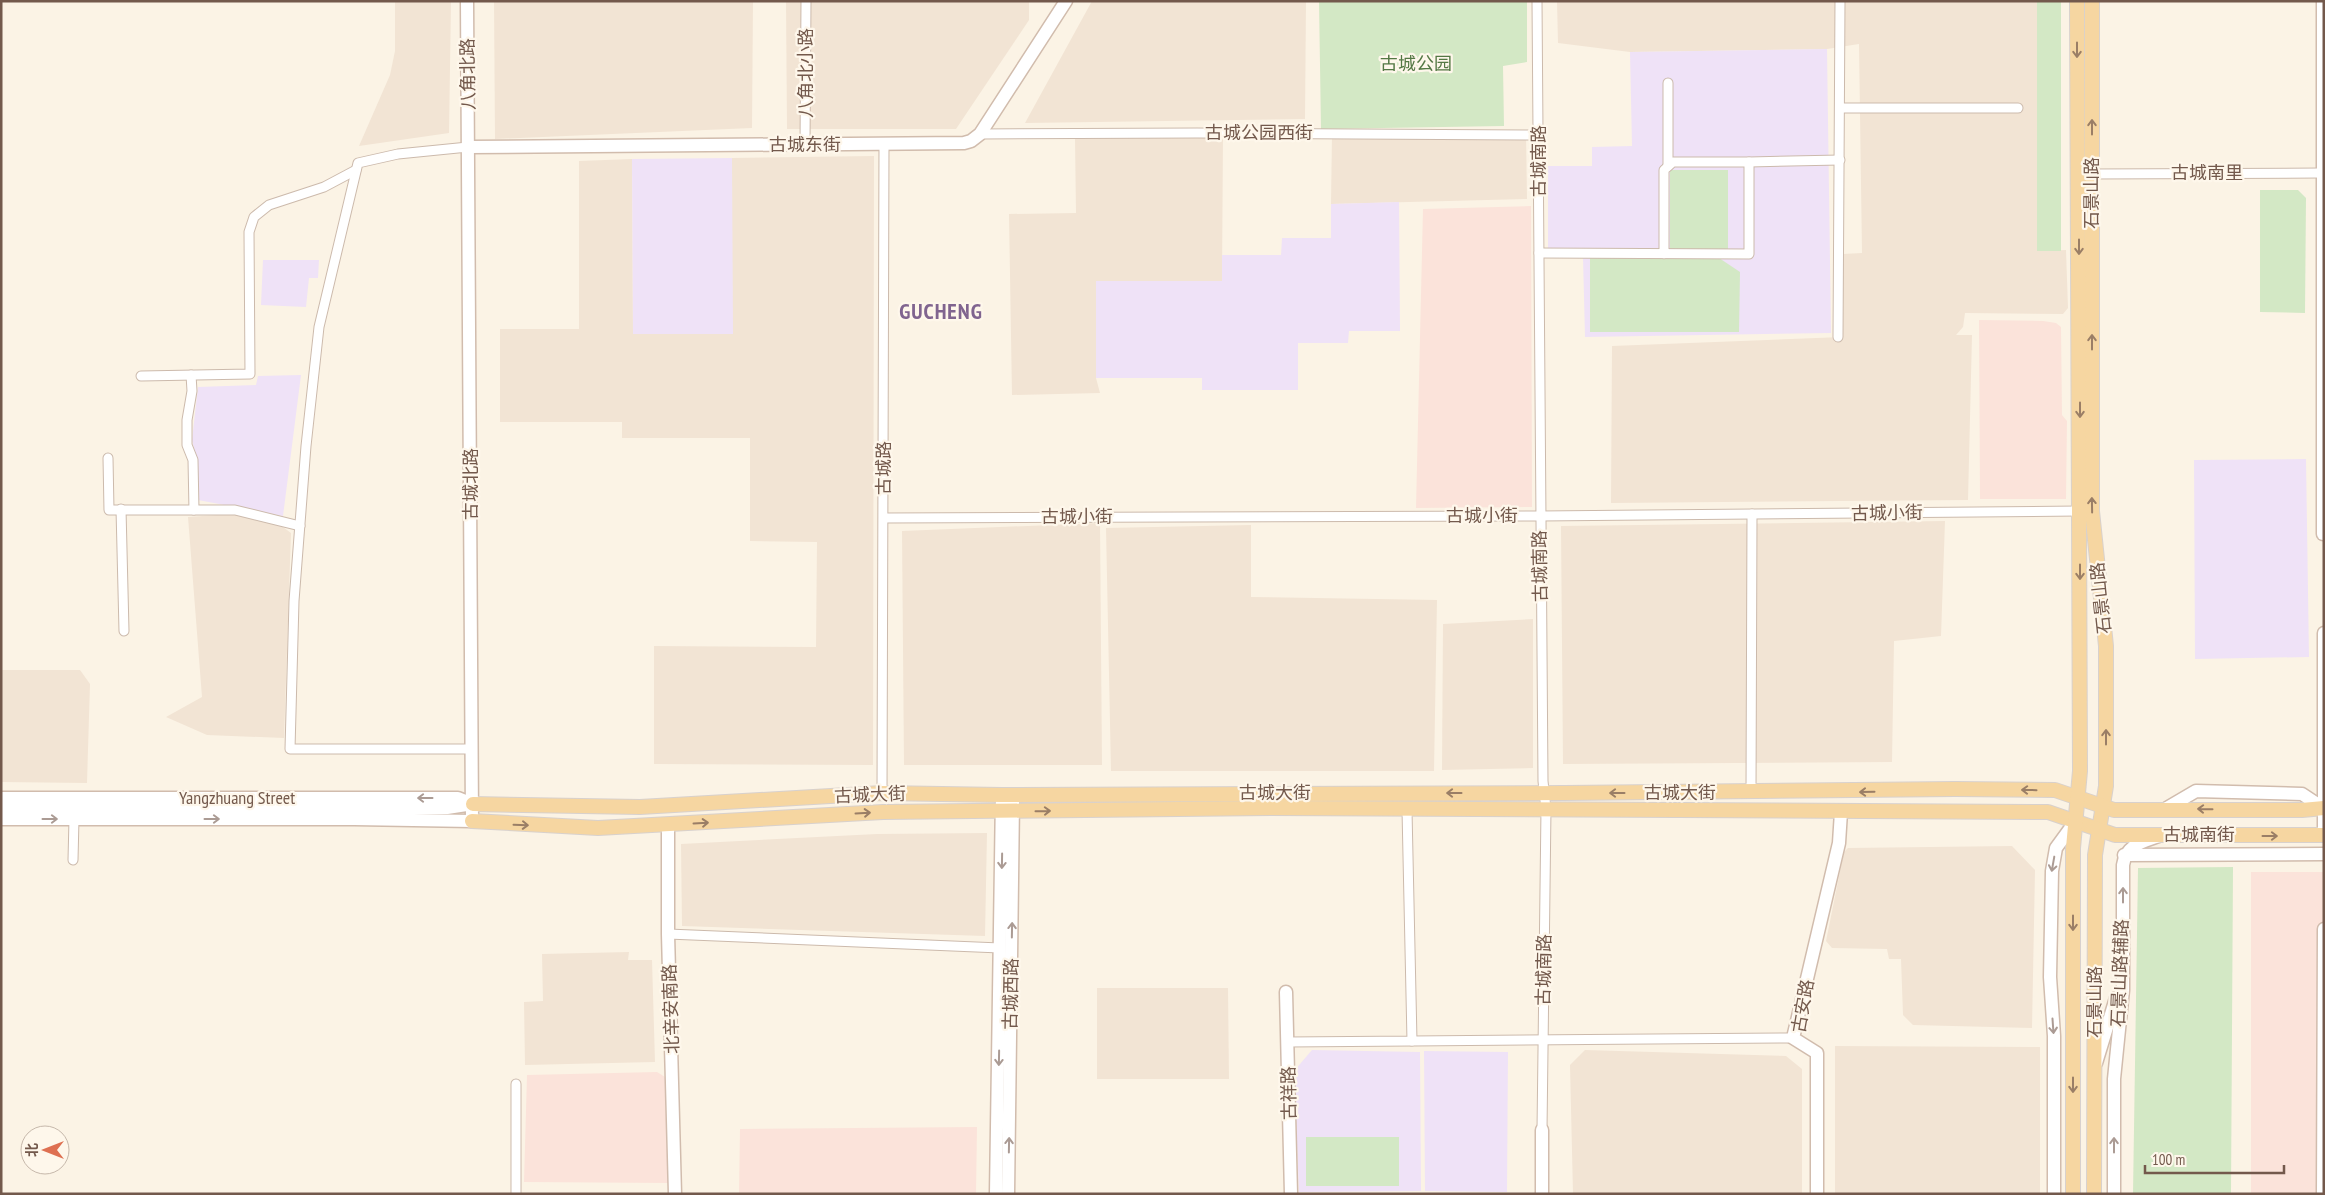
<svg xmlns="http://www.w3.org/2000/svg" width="2325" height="1195" font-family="'PT Sans Narrow','Noto Sans SC',sans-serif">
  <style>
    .residential { fill: #f2e4d4 }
    .commercial { fill: #fbe3da }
    .education { fill: #efe2f7 }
    .green { fill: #d3e8c5 }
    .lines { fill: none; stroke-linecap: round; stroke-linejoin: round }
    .street-casing { stroke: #ccbaac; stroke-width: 11 }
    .secondary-casing { stroke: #d1bcad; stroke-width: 15 }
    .primary-casing { stroke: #d8d1cd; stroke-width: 16 }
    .street { stroke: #fff; stroke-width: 9 }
    .secondary { stroke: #fff; stroke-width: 12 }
    .primary { stroke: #f6d6a1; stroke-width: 14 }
    .oneway { stroke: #9a7e66 }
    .oneway2 { stroke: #ab9b94 }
    .labels { text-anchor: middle; stroke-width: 4.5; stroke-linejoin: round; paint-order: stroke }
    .park-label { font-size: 18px; fill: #547844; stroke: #fef7eb }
    .street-label { font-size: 18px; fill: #73594c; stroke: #fef7eb }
    .district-label { font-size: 22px; font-weight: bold; letter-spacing: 1px; fill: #80648f; stroke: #fef7eb }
  </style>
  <rect width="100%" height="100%" fill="#fbf3e5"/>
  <g class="residential">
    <polygon points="395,1 451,1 449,133 359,146 390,75 395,51"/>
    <polygon points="494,1 753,1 752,128 495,139"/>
    <polygon points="786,1 1029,1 1029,20 956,129 787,129"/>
    <polygon points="1092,1 1306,1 1305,119 1025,123"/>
    <polygon points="1557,1 2037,1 2037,251 2066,250 2068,308 2063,314 1965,313 1963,327 1956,335 1972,335 1968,500 1611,503 1612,346 1842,337 1843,254 1862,253 1859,44 1827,49 1630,52 1558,43"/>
    <polygon points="1526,133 1527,199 1331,204 1332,134"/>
    <polygon points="1223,135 1222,281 1096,281 1096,378 1100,393 1012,395 1009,214 1076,213 1075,139"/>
    <polygon points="874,156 873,765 654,764 654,646 816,647 817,542 750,541 750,438 622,438 622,422 500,422 500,329 579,329 579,161 632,159 633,334 732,334 732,158"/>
    <polygon points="232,514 272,519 291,533 284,738 207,735 166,717 202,697 188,517"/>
    <polygon points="1945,521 1941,636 1894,641 1892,762 1563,764 1561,526"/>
    <polygon points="1100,523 1102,765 904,765 902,531"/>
    <polygon points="1251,525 1251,597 1437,600 1434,771 1111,771 1106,528"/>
    <polygon points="1533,619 1533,768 1442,770 1443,624"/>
    <polygon points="1,670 80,670 90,684 87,783 1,782"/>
    <polygon points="987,833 985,936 682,926 681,844 877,834"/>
    <polygon points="2012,846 2035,870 2032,1028 1913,1025 1903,1015 1901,959 1889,959 1887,949 1832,948 1826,941 1844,852 1848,848"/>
    <polygon points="629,952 628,960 652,960 655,1062 525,1065 524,1002 543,1001 542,954"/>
    <polygon points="1097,988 1228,988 1229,1079 1097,1079"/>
    <polygon points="1835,1046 2040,1047 2040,1194 1835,1194"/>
    <polygon points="1585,1050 1786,1056 1802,1069 1802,1194 1573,1194 1570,1065"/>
  </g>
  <g class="commercial">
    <polygon points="1531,206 1532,507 1416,508 1423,209"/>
    <polygon points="1979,320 2043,321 2056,323 2061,327 2062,415 2067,421 2066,499 1980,499"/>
    <rect x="2251" y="872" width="73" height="322"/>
    <polygon points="657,1072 665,1077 668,1183 524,1182 527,1075"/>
    <polygon points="977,1127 976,1194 739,1194 740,1129"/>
  </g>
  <g class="education">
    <polygon points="1827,49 1831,333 1585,337 1583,257 1548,257 1548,166 1592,166 1592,147 1632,146 1630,52"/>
    <polygon points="732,158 733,334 633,334 632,159"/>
    <polygon points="1399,202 1400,331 1349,331 1348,343 1298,343 1298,390 1202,390 1202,378 1096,378 1096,281 1222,281 1222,255 1281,255 1282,238 1331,238 1331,204"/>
    <polygon points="263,260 319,260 318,278 309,278 306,307 261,305"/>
    <polygon points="301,375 283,516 198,500 196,458 192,440 198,387 256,385 258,376"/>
    <polygon points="2306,459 2309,657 2195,659 2194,460"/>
    <polygon points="1312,1050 1420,1052 1421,1191 1299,1192 1294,1071"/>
    <polygon points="1424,1051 1508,1052 1507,1192 1425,1191"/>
  </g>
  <g class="green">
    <polygon points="1319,1 1527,1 1527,62 1503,66 1504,126 1321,129"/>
    <rect x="2037" y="1" width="24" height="250"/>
    <rect x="1670" y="170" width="58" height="82"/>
    <polygon points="2260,190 2298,190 2306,198 2305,313 2260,312"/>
    <polygon points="1590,257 1719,258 1740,272 1739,332 1590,332"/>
    <polygon points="2233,867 2231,1194 2133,1194 2138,868"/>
    <rect x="1306" y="1137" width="93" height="49"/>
  </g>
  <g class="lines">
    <defs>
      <g id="street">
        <polyline points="1537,1 1543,781 1546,809 1542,1130"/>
        <polyline points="1841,108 2018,108"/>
        <polyline points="980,134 1197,133 1539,135"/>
        <polyline points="805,145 806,1"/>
        <polyline points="468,147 398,154 358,163 319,327 306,446 294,601 290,749 472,749"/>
        <polyline points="1749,162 1840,160"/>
        <polyline points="1668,166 1668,83"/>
        <polyline points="2092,174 2321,173"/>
        <polyline points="1539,253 1749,254 1749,162 1673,162 1664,170 1664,254"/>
        <polyline points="1838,337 1840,1"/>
        <polyline points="191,375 192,391 187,420 187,445 193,460 194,510"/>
        <polyline points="141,376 250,374 249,232 254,217 269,205 324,187 356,170"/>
        <polyline points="108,458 109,510 235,510 300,526"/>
        <polyline points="121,509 124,631"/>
        <polyline points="884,518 1540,516 2079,511"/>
        <polyline points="1751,792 1752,514"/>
        <polyline points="882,793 884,144"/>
        <polyline points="73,860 74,819"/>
        <polyline points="668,934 1000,948"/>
        <polyline points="1412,1041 1793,1038"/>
        <polyline points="1288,1042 1412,1041 1407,810"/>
        <polyline points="516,1084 516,1194"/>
      </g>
      <g id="secondary">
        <polyline points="2323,1 2323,534"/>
        <polyline points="468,147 964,143 971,141 980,134 1066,1"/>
        <polyline points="2324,633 2324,831"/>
        <polyline points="1,798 458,798 473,804"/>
        <polyline points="1,808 447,808 473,804"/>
        <polyline points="2167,808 2196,791 2302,794 2323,808"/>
        <polyline points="1,819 354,819 472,821 467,1"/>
        <polyline points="668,825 668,934 675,1194"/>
        <polyline points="2124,855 2324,854"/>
        <polyline points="1286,992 1291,1194"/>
        <polyline points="2096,1063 2116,998"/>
        <polyline points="996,1194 1002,795"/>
        <polyline points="1008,1194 1013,801"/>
        <polyline points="1542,1194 1542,1130"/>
        <polyline points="1817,1194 1817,1053 1793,1038 1839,843 1841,812"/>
        <polyline points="2054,1194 2054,1036 2050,977 2052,871 2056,848 2075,822"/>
        <path d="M2114 1194V1079L2123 990V865C2126 845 2142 842 2159 836"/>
        <polyline points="2323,1194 2324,929"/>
      </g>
      <g id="primary">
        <polyline points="2092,1 2092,511 2106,646 2106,786 2095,855 2094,1194"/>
        <polyline points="473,804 640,807 882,793 1002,795 1564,793 1955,789 2055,790 2114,810 2302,810 2324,808"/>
        <polyline points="472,821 598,828 883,812 1271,808 2048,812 2115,835 2324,835"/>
        <polyline points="2073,1194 2073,848 2080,771 2077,1"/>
      </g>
    </defs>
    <use href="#street" class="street-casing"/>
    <use href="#secondary" class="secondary-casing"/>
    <use href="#primary" class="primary-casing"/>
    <use href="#street" class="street"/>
    <use href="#secondary" class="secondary"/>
    <use href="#primary" class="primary"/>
  </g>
  <defs><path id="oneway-shaft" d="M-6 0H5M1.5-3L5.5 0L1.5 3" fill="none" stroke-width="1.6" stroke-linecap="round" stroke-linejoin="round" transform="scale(1.25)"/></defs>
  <g class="oneway">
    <use href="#oneway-shaft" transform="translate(2077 50) rotate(90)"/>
    <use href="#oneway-shaft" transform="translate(2092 127) rotate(-90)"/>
    <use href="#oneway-shaft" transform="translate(2079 247) rotate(90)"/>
    <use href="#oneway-shaft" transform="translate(2092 342) rotate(-90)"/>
    <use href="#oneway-shaft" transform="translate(2080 410) rotate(90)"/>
    <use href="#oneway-shaft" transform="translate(2092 505) rotate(-91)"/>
    <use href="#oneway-shaft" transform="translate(2080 572) rotate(90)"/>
    <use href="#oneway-shaft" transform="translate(2106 737) rotate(-90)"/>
    <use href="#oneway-shaft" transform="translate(2029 790) rotate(-179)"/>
    <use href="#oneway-shaft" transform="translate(1867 792) rotate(179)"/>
    <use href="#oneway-shaft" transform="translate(1454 793) rotate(180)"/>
    <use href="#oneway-shaft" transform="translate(1617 793) rotate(180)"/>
    <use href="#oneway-shaft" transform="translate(2205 809) rotate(-179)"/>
    <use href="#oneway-shaft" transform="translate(1043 811) rotate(-1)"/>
    <use href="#oneway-shaft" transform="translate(863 813) rotate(-3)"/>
    <use href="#oneway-shaft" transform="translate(701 823) rotate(-3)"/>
    <use href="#oneway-shaft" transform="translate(521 825) rotate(2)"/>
    <use href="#oneway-shaft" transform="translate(2270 836)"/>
    <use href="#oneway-shaft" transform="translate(2073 923) rotate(90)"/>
    <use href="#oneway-shaft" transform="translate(2073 1085) rotate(90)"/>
  </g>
  <g class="oneway2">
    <use href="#oneway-shaft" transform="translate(425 798) rotate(-180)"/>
    <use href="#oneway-shaft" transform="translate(50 819)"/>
    <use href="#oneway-shaft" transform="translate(212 819)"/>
    <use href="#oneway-shaft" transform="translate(1002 861) rotate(91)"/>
    <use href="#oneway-shaft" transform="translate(2053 864) rotate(100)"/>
    <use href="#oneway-shaft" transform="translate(2123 895) rotate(-90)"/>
    <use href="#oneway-shaft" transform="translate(1012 930) rotate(-89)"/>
    <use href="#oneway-shaft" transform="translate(2053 1026) rotate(86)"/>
    <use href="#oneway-shaft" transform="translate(999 1058) rotate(91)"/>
    <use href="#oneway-shaft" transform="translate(1009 1145) rotate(-89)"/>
    <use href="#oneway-shaft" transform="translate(2114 1145) rotate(-90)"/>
  </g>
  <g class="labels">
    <g class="park-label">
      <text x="1416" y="70">古城公园</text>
    </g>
    <g class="street-label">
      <text transform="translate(806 73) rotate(-90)" y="6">八角北小路</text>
      <text transform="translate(468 74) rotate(-91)" y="6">八角北路</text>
      <text x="1259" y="139">古城公园西街</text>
      <text x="805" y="151">古城东街</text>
      <text transform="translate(1539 161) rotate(-90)" y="6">古城南路</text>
      <text x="2207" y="179">古城南里</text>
      <text transform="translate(2092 193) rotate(-90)" y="6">石景山路</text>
      <text transform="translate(884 468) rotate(-90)" y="6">古城路</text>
      <text transform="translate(471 484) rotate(-90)" y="6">古城北路</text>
      <text transform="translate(1887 513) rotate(-1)" y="6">古城小街</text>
      <text x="1482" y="522">古城小街</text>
      <text x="1077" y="523">古城小街</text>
      <text transform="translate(1540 566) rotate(-91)" y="6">古城南路</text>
      <text transform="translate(2101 598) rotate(-96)" y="6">石景山路</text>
      <text x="1275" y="799">古城大街</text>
      <text x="1680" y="799">古城大街</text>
      <text transform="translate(870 795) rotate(-2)" y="6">古城大街</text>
      <text x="237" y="804">Yangzhuang Street</text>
      <text x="2199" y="841">古城南街</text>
      <text transform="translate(1544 970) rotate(-89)" y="6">古城南路</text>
      <text transform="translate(2120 973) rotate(-88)" y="6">石景山路辅路</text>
      <text transform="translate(1011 994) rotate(-89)" y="6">古城西路</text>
      <text transform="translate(2095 1002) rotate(-90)" y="6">石景山路</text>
      <text transform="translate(1803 1006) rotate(-80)" y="6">古安路</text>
      <text transform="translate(671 1009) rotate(-92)" y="6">北辛安南路</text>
      <text transform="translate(1289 1093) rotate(-91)" y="6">古祥路</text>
    </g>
    <g class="district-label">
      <text x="941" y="319">GUCHENG</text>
    </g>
  </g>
  <rect width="2325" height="1195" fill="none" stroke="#73594c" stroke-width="5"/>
  <g transform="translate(45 1150) rotate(270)"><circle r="24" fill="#fef7eb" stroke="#c6b8ab"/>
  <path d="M0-4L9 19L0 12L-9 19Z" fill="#de7051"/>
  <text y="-8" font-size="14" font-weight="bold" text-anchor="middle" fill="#73594c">北</text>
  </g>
  <path d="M2145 1165v8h139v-8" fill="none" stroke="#73594c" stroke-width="2.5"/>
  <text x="2152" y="1165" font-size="15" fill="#73594c" stroke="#fef7eb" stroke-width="4" paint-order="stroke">100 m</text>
</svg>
